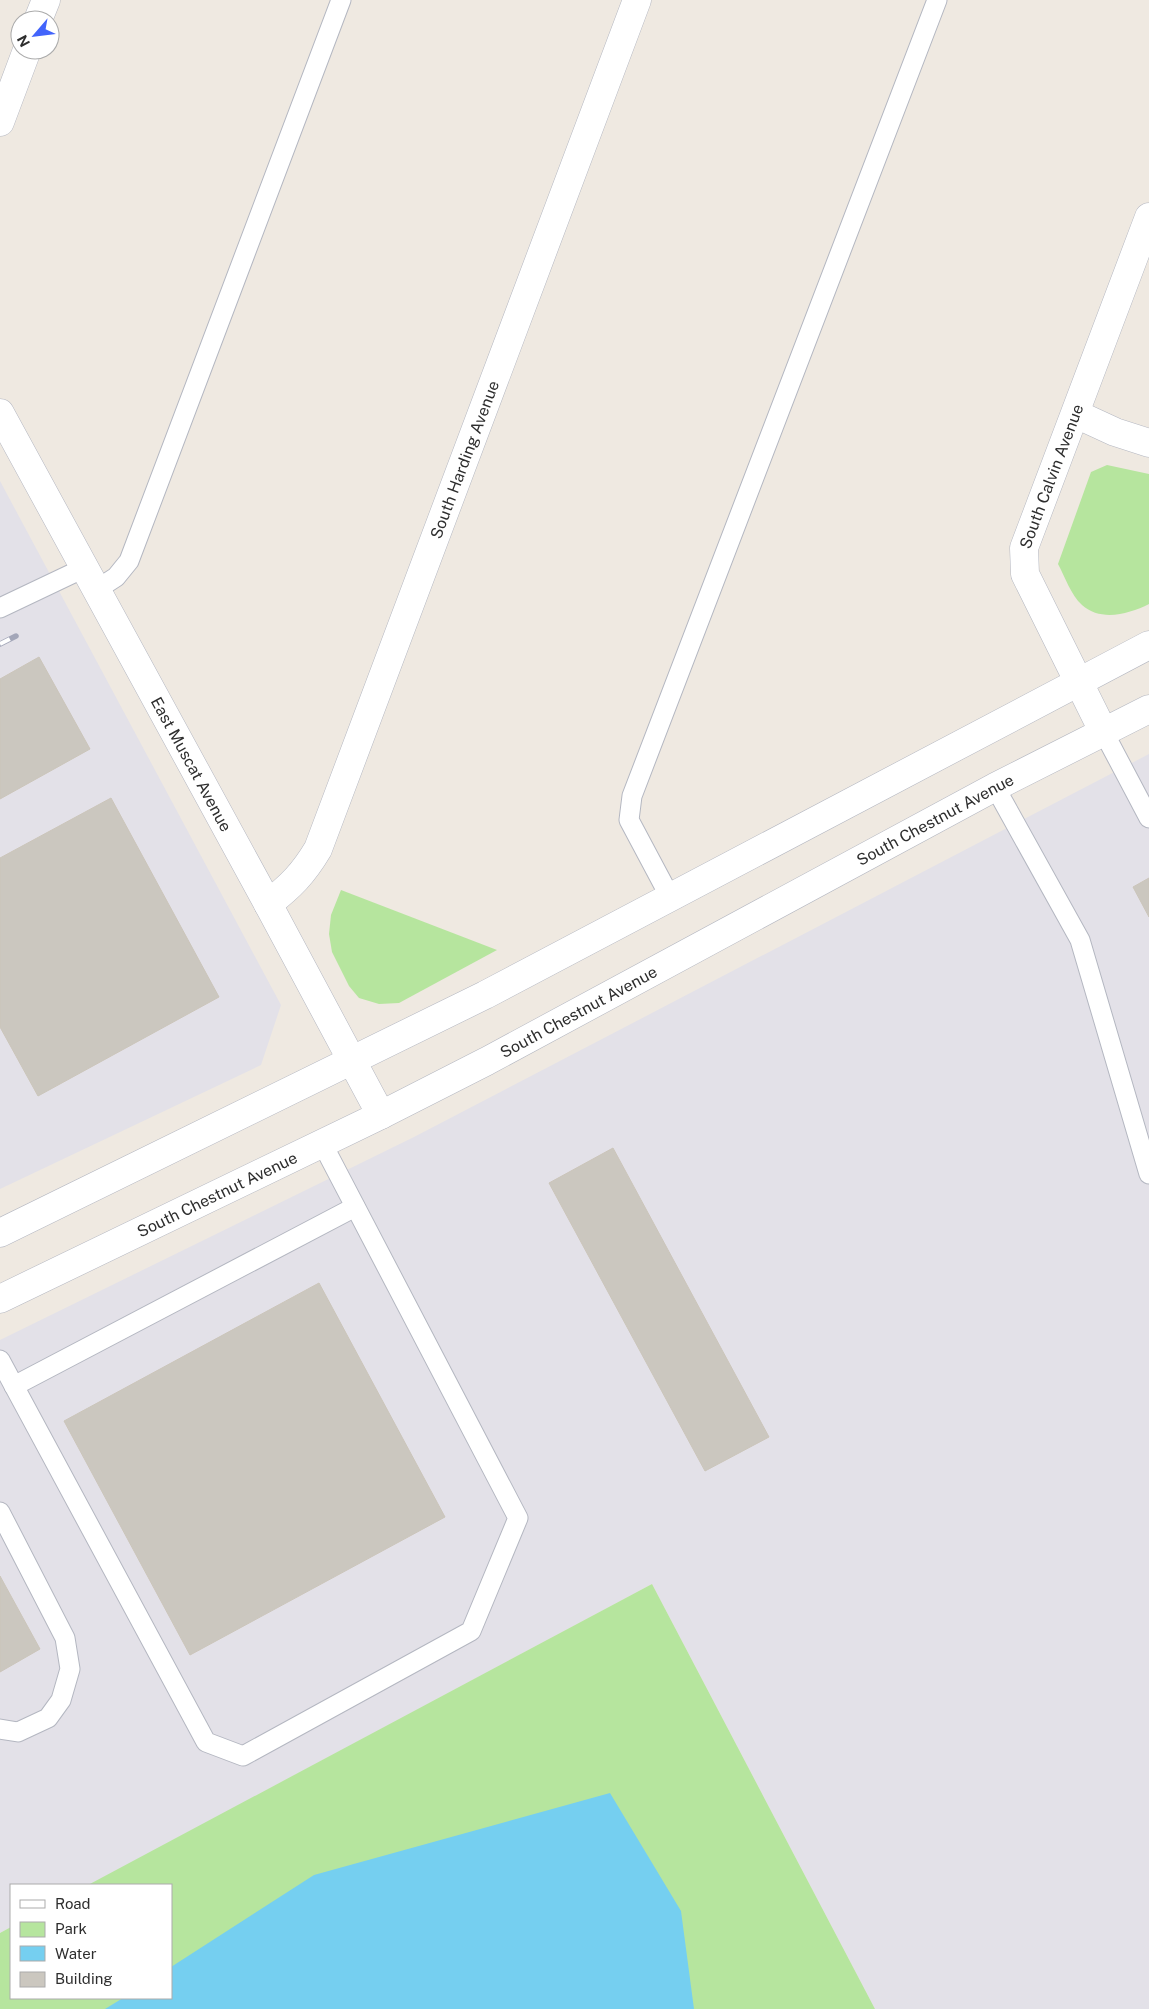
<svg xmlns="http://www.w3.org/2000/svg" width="1149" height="2009" font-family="'Public Sans',sans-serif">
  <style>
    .industrial { fill: #e3e1e8 }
    .green { fill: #b6e59e }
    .water { fill: #75cff0 }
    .building { fill: #cbc7bf; stroke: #cbc5ba }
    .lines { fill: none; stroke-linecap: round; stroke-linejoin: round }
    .service-casing { stroke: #b4b7c1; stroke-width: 21 }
    .minor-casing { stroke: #b4b7c1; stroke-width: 29 }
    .secondary-casing { stroke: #b4b7c1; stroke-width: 29 }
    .service { stroke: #fff; stroke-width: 19 }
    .minor { stroke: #fff; stroke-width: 28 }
    .secondary { stroke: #fff; stroke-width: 28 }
    .rail-casing { stroke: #a3a6b8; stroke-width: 5.5 }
    .rail { stroke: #fff; stroke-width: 4; stroke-dasharray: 11; stroke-linecap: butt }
    .labels { text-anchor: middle; stroke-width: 4; stroke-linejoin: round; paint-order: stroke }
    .street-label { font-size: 16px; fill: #2e2e2e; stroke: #fff }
  </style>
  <rect width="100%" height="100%" fill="#efe9e1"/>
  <g class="industrial">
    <polygon points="0,481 281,1005 261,1065 0,1189"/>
    <polygon points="1149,754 1149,2009 875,2009 652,1584 89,1885 11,1885 11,1927 0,1933 0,1340 414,1137"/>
  </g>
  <g class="green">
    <path d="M1107 465 1149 474V604C1129 614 1101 622 1082 605 1071 595 1065 577 1058 564L1091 472Z"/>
    <polygon points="341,890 497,950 399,1003 379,1004 359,998 349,986 332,952 329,934 331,915"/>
    <polygon points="652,1584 875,2009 0,2009 0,1933 11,1927 11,1998 171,1998 171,1885 88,1885"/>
  </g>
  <polygon class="water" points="610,1793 681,1911 694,2009 105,2009 123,1998 171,1998 171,1967 314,1875"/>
  <g class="building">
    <polygon points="39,657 90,749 0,799 0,679"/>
    <polygon points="111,798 219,997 38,1096 0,1027 0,858"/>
    <polygon points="1149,878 1149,917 1133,887"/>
    <polygon points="613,1148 769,1437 705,1471 549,1183"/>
    <polygon points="319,1283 445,1517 190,1655 64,1421"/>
    <polygon points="0,1576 40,1649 0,1672"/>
  </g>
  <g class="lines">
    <defs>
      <g id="service">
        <polyline points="96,590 116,577 129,561 341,0"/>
        <polyline points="0,608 84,568"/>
        <polyline points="1103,731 1149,818"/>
        <polyline points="995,787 1080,940 1149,1174"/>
        <polyline points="670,897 629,820 632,796 937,0"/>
        <polyline points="0,1360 206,1742 243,1756 471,1631 518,1518 322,1143"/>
        <polyline points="14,1386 355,1207"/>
        <polyline points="0,1512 65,1638 70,1669 61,1700 48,1718 18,1732 0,1729"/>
      </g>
      <g id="minor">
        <polyline points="38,20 46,0"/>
        <polyline points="0,122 27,50"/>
        <path id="s1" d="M0 413 268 904 381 1115"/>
        <polyline points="1076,414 1115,432 1149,443"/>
        <path id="s2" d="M1103 731 1025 574 1024 548 1149 217"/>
        <path id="s3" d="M268 904C291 886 303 874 318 849L637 0"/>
      </g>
      <g id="secondary">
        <polyline points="0,1233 485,995 1149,645"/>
        <path id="s4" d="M0 1299 381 1115 487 1061 995 787 1149 709"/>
      </g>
    </defs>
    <use href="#service" class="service-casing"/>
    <use href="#minor" class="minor-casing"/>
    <use href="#secondary" class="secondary-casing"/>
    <use href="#service" class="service"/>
    <use href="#minor" class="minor"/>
    <use href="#secondary" class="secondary"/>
    <defs>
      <polyline id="rail" points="0,644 16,636"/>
    </defs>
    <use href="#rail" class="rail-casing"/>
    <use href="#rail" class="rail"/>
  </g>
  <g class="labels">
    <g class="street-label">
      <text dy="6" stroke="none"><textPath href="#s3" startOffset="491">South Harding Avenue</textPath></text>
      <text dy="6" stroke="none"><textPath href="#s2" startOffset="278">South Calvin Avenue</textPath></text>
      <text dy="6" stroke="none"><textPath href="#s1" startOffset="400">East Muscat Avenue</textPath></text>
      <text dy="6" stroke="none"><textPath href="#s4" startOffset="1051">South Chestnut Avenue</textPath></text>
      <text dy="6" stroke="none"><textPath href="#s4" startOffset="646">South Chestnut Avenue</textPath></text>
      <text dy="6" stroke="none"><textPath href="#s4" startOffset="241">South Chestnut Avenue</textPath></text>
    </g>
  </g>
  <rect x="10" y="1884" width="162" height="115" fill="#ffffff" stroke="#ababab"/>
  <rect x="20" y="1900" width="25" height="8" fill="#ffffff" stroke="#ababab"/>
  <text x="55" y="1909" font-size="15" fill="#2e2e2e">Road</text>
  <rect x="20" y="1922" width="25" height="15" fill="#b6e59e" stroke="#ababab"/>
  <text x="55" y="1934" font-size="15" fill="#2e2e2e">Park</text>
  <rect x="20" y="1946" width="25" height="15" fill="#75cff0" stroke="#ababab"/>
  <text x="55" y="1959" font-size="15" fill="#2e2e2e">Water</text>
  <rect x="20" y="1972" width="25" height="15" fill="#cbc7bf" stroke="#ababab"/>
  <text x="55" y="1984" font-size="15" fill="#2e2e2e">Building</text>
  <g transform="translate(35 35) rotate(242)"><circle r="24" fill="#ffffff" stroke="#ababab"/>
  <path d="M0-4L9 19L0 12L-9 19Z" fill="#4264fb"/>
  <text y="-8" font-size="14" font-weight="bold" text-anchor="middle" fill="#2e2e2e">N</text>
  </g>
</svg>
